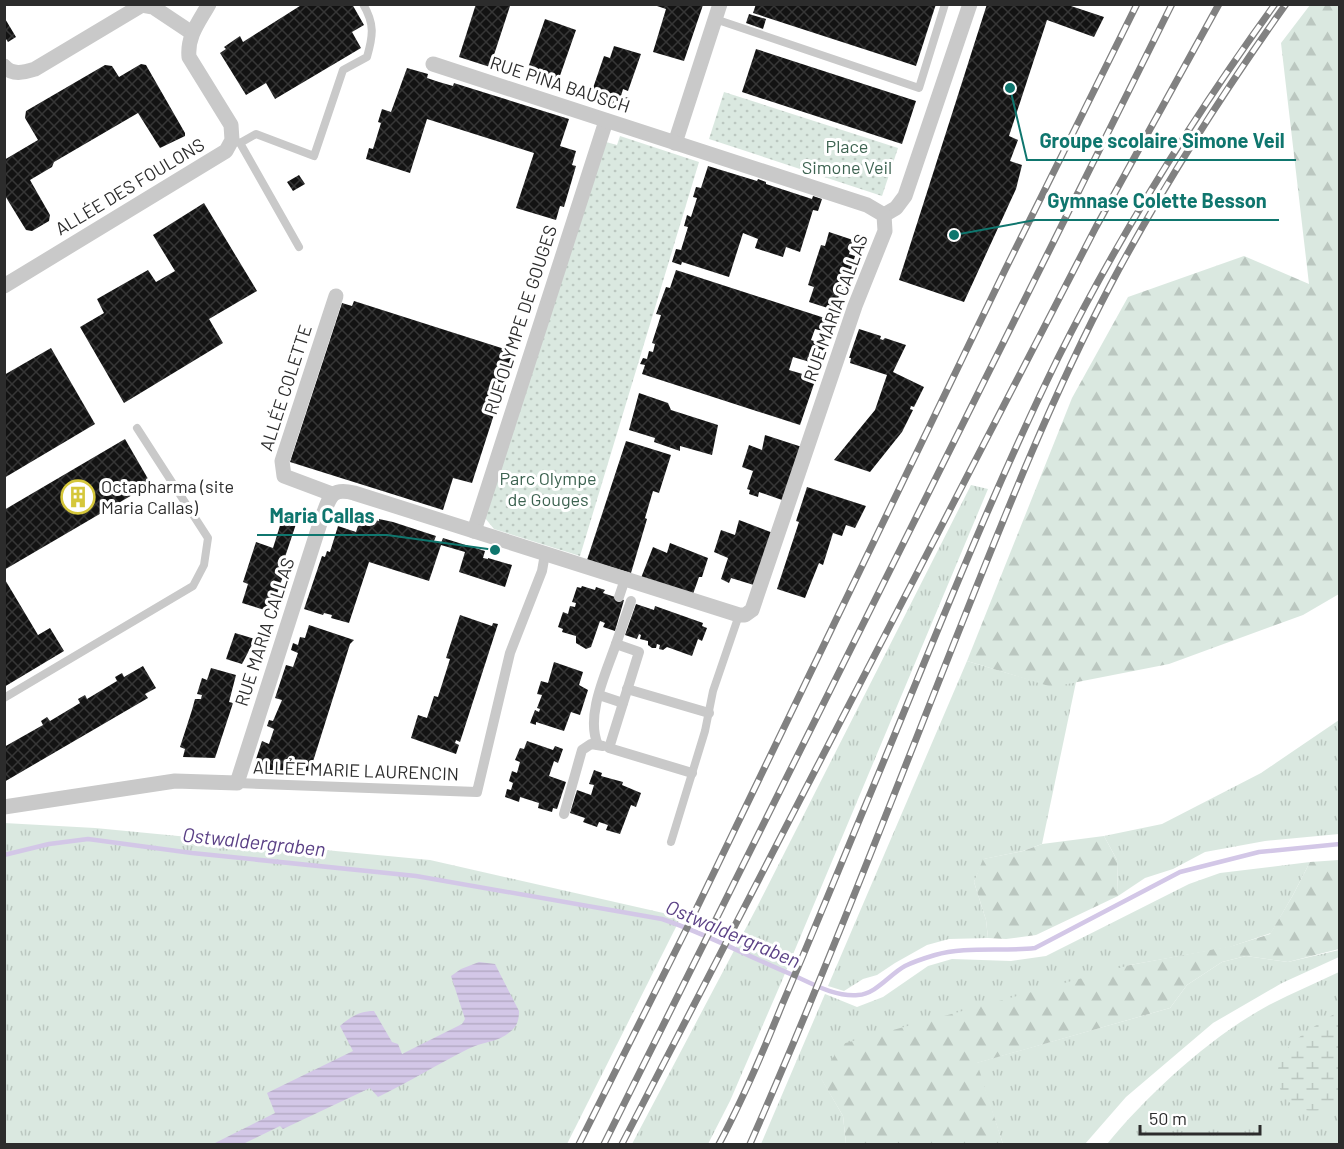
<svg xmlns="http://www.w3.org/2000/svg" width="1344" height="1149" font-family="Barlow,sans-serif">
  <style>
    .grass { fill: url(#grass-tufts) }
    .forest { fill: url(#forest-firs) }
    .wetland { fill: url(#wetland-marsh) }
    .park { fill: url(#park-dots) }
    .water { fill: url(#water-rules) }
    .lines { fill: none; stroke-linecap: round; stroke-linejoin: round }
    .stream { stroke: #d3c7e7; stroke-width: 4.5 }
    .building { fill: url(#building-cross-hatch) }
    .service { stroke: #c9c9c9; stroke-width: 8 }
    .pedestrian { stroke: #c9c9c9; stroke-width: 10 }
    .minor { stroke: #c9c9c9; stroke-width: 15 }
    .rail-casing { stroke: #818181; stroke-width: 7 }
    .rail { stroke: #fff; stroke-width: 4.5; stroke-dasharray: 14; stroke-linecap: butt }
    .labels { text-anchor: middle; stroke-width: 6; stroke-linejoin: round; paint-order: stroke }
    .street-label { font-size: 18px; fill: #2c2c2c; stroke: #fff }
    .park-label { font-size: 18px; fill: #3d6351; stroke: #fff }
    .poi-label { font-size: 18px; fill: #2c2c2c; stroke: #fff; text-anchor: start }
    .water-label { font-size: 20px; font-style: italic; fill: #5b4186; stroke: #fff }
    .leader { fill: none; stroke: #0f766e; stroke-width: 2 }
    .callout-dot { fill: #0f766e; stroke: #fff; stroke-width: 2 }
    .callout-label { font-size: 20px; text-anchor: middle; font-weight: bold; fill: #0f766e; stroke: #fff; stroke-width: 6; stroke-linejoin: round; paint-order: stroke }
  </style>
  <defs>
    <pattern id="grass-tufts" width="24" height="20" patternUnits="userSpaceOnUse" patternTransform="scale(1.5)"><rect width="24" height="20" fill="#dae8e0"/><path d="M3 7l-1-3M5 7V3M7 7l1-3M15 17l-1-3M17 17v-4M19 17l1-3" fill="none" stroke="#bbc7c0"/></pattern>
    <pattern id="forest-firs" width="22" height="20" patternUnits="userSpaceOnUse" patternTransform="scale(1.5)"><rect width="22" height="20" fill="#dae8e0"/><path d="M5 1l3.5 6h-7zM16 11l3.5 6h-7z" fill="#bbc7c0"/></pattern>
    <pattern id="wetland-marsh" width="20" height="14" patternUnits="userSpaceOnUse" patternTransform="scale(1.5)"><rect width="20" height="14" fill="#dae8e0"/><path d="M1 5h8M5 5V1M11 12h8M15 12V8" fill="none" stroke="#bbc7c0"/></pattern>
    <pattern id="park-dots" width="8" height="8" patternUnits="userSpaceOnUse" patternTransform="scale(1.5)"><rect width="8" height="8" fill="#dae8e0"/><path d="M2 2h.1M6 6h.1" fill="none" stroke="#bbc7c0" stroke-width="1.8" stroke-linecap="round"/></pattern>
    <pattern id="water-rules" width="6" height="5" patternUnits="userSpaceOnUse" patternTransform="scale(1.5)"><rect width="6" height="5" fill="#d3c7e7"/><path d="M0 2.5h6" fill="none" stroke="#b5abc6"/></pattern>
    <pattern id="building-cross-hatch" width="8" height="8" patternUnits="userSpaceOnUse" patternTransform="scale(1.5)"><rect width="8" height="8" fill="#131313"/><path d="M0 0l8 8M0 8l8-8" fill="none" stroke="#363636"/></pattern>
  </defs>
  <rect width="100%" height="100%" fill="#fff"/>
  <g class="grass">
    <polygon points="971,485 988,489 781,983 730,1101 708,1144 632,1144 757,907"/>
    <polygon points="967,661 1051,686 1076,682 1042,844 1023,851 984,859 974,882 986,920 988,938 949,939 927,945 895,963 877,975 863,979 844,991 828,986"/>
    <polygon points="1339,720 1339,834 1265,841 1205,852 1173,869 1145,878 1118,896 1117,860 1104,836 1162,824 1261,773"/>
    <polygon points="4,823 95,828 430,860 681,917 567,1144 5,1144"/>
    <polygon points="1310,862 1293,895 1271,933 1230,947 1130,965 821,1078 843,1116 846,1144 761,1144 825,994 857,1007 883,997 928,966 952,959 1011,961 1046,956 1189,884 1220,873"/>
    <polygon points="1339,950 1339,957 1282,983 1213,1023 1126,1097 1085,1144 1003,1144 976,1063 1170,1008 1187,985 1222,962 1246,956 1288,962"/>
    <path d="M1339 972V1144H1107C1149 1093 1210 1037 1269 1005 1292 993 1316 983 1339 972Z"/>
  </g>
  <g class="forest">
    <polygon points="1310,5 1339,5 1339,594 1303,615 1169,664 1052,687 967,661 1072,398 1128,297 1244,256 1309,284 1281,43"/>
    <polygon points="1104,836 1117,860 1118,896 1036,935 1006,939 988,938 986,920 974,882 983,859 1023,851 1042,844"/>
    <polygon points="1339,860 1339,949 1288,962 1246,956 1222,962 1187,985 1170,1008 977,1063 1003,1144 846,1144 843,1116 820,1077 842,1044 1130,965 1232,946 1270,934 1293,895 1310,862"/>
  </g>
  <path class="wetland" d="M1339 1011V1106C1328 1110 1309 1113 1298 1108 1277 1098 1272 1072 1284 1053 1293 1038 1325 1020 1339 1011Z"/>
  <g class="park">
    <polygon points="724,92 898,148 882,196 709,139"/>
    <polygon points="620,136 699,162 580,556 494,529 485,518 606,142 617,145"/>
  </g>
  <path class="water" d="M479 962 495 964 519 1011C519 1017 518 1024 514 1028 501 1043 483 1041 468 1049 438 1064 409 1082 378 1097L370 1088 283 1129 280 1126 243 1144H213L275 1113 267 1093 353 1051 340 1026C350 1017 360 1011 374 1011L392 1042 398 1044 402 1054 462 1024 465 1019 451 976 461 969Z"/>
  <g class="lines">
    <path class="stream" d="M4 855 49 844 88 839 192 853 416 876 662 919C707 934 749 957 793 975 813 984 835 997 858 995 876 994 890 974 905 966 913 962 925 958 935 955 965 946 1003 952 1035 948L1180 872 1259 852 1340 844"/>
  </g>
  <g class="building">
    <polygon points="303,4 352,4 364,25 352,32 361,48 275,99 266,83 246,95 220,53 226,49 224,47 240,36 243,42"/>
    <polygon points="476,4 504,4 510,6 490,67 459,57"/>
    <polygon points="756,4 936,4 916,66 753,13"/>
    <polygon points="987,4 1065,4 1104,17 1094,37 1047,20 1009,136 1018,140 1010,161 1022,165 1016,189 964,302 899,280"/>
    <polygon points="654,5 703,5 684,61 653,52 666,9"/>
    <polygon points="749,14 766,19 763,29 746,23"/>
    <polygon points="4,17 16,37 8,42 4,36"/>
    <polygon points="545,19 576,30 556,87 532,79 535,70 528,68"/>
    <polygon points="614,46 641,54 628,91 623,89 621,96 629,98 625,111 598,102 600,94 592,91 604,56 610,58"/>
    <polygon points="756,49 916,101 902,144 742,92"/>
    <polygon points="141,64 146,65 185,133 185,136 160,148 138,113 54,162 52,167 30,180 50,215 49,221 32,231 26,230 4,194 4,160 38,140 25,118 26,111 105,65 112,66 119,77"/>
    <polygon points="407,68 428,74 427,78 439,82 453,86 454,83 457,84 569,119 560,146 576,151 572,165 576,166 564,207 560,206 556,220 516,208 534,153 427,119 410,173 366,159 369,148 373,149 381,123 378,122 382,109 391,112"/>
    <polygon points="708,166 757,181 758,179 766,182 766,184 812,199 813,196 822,199 818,211 813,210 800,252 786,247 783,257 755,248 758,239 743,233 729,277 682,262 681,265 672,262 676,249 681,250 688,227 684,226 687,215 691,217 697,198 693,197 696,187 701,188"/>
    <polygon points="299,175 305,184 293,191 287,182"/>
    <polygon points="204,203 257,291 209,319 223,343 124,403 80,327 104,313 97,299 148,270 156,282 175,271 153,235"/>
    <polygon points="829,232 853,240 849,254 855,256 843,297 839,296 834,310 809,302 814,287 808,285 821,245 825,246"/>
    <polygon points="676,270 834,321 830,333 815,329 811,340 826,345 820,365 793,357 789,370 816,378 800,425 642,374 645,365 640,364 643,358 647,359 649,351 653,352 655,344 652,343 661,315 656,314 666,287 670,288"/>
    <polygon points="354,301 514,352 472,483 453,478 443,510 290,462 342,303 352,306"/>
    <polygon points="859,329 881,336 880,339 883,340 885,338 906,345 893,372 924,387 914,407 911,406 910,409 913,410 902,432 870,472 834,460 875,410 887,375 850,363 851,358 849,358"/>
    <polygon points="51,348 95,424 4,478 4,375"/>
    <polygon points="639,393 668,403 671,410 718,425 712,455 680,446 680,451 654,442 655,438 629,430"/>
    <polygon points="765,435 802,447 785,501 759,492 758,497 749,494 750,490 747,489 753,471 742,467 749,445 762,450"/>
    <polygon points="125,439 151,484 4,570 4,510"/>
    <polygon points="626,441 671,455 659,493 653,491 645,518 647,519 631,573 587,560"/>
    <polygon points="807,487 866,506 855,528 846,525 842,536 833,533 823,565 819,563 805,598 777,589 799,522 796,521"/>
    <polygon points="283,516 297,521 282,566 286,567 271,612 242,603 248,584 243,582 256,542 273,548"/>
    <polygon points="361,517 379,521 379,519 393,522 436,536 434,541 441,543 443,538 485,551 483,558 488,559 488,558 512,565 505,587 459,572 465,552 441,545 429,581 369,562 349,623 331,618 332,615 324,613 323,615 304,609 322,556 325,557 327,551 330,552 338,526 356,532"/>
    <polygon points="739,520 773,533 757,586 731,578 729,583 721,579 728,558 714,552 721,530 735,535"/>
    <polygon points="670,543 708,558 702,577 699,577 693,594 641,578 653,547 667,553"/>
    <polygon points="4,578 38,635 50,628 64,651 4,687"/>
    <polygon points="582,586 595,590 596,587 605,590 603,593 624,600 615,631 603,627 605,623 600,621 591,647 586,649 576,643 576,636 562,632 563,629 558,627 563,612 568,614 570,606 575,607 576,603 572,602 577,587 581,588"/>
    <polygon points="636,604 654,610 655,606 703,623 702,626 707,628 702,641 698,639 692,656 667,647 663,650 659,649 660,645 657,644 656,648 652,648 648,645 648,641 640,639 641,635 639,634 637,639 625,635"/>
    <polygon points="460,615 492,626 493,623 498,624 460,742 456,740 455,743 459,745 456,754 411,738 418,715 427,718 434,696 438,697 450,659 446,658"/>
    <polygon points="309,625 354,640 350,644 310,771 258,770 260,762 255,762 262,741 269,744 274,729 267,726 269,720 273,721 282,700 275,698 286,665 293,667 298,653 291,650 293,643 298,645 300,637 305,638"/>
    <polygon points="235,633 255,639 242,664 226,659"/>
    <polygon points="554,662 583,672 579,685 588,690 580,715 571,712 564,731 536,722 536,725 530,723 535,710 539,712 540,709 537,708 542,695 537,694 541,681 548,683"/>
    <polygon points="143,666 156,688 145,694 148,698 4,782 4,747 43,725 41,721 47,717 50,721 80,703 78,699 85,695 87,699 117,681 115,677 122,673 124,677"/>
    <polygon points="211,668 236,675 229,702 233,703 215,758 183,757 185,749 180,747 192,710 195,699 201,699 202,695 197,694 202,678 207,680"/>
    <polygon points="527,741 553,750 555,746 563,749 558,763 554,761 549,776 566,782 557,809 553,808 552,812 538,808 539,803 520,797 519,802 505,797 507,789 511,790 513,783 509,781 512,771 517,773 520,762 515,760 520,748 524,749"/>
    <polygon points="594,770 602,773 601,776 623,782 622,785 641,793 636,807 631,805 620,834 606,830 608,825 599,822 597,827 583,822 585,818 570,813 577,790 591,795 594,785 589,784"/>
  </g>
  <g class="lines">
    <g class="service">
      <polyline points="715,19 919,88 945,4"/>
      <path d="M232 140 240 143 256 134 314 156 343 70 367 57C373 36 375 24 363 4"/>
      <polyline points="240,143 299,247"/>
      <polyline points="4,698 193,586 204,565 208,538 137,428"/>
      <polyline points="671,842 705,731 713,691 739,615"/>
    </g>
    <g class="pedestrian">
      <polyline points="619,597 625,579"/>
      <polyline points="616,644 631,601"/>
      <polyline points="627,689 709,713"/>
      <polyline points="599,695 623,703"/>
      <path d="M598 745C585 716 606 673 616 644L639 652 609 748 692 773"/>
      <polyline points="237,783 477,792 510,653 542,571 545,554"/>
      <polyline points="564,814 582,750 591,744 603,746"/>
    </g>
    <g class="minor">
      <path d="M4 66C12 76 25 72 35 69L142 5 153 7 192 33"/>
      <polyline points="675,143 720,4"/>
      <polyline points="884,215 896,208 905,196 970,4"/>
      <path d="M4 286 226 151 232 140 231 125 189 57C187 36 199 22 209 4"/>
      <polyline points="332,494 284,476 282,461 336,296"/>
      <polyline points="474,531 606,121"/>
      <path d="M4 807 175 781 237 783 322 517C330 498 330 487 354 493L739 615H745L752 610 855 306 885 231 884 215 867 205 433 64"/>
    </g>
    <defs>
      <g id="rail">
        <polyline points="579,1144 690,922 1005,270 1137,4"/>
        <polyline points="604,1144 1172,4"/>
        <polyline points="622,1144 1096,227 1219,4"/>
        <path d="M719 1144C743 1099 763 1052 782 1005 809 942 835 879 861 816 925 663 985 507 1058 358 1120 234 1194 116 1275 4"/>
        <path d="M750 1144C824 976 890 804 958 633 1005 515 1052 396 1111 284 1163 186 1222 94 1286 4"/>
      </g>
    </defs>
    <use href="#rail" class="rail-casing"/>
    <use href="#rail" class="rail"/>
  </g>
  <defs>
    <symbol id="building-ring" viewBox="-11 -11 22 22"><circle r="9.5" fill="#fff" stroke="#d5c73b" stroke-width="1.5"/><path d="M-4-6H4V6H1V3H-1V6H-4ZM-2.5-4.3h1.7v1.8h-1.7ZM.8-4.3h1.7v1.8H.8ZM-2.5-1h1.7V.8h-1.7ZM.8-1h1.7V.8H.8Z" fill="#d5c73b"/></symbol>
  </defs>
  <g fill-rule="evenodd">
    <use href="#building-ring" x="59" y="478" width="38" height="38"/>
  </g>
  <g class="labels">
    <g class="street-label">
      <text transform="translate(560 85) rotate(18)" y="6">RUE PINA BAUSCH</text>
      <text transform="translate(130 187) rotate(-31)" y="6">ALLÉE DES FOULONS</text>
      <text transform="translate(836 308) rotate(-70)" y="6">RUE MARIA CALLAS</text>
      <text transform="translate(521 320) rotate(-72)" y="6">RUE OLYMPE DE GOUGES</text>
      <text transform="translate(286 388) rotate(-72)" y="6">ALLÉE COLETTE</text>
      <text transform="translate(265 632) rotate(-72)" y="6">RUE MARIA CALLAS</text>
      <text transform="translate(356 771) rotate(2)" y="6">ALLÉE MARIE LAURENCIN</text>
    </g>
    <g class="park-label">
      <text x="847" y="153">Place<tspan x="847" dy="21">Simone Veil</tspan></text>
      <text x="548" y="485">Parc Olympe<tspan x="548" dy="21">de Gouges</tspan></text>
    </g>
    <g class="poi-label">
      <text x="101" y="493">Octapharma (site<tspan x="101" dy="21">Maria Callas)</tspan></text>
    </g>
    <g class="water-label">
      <text transform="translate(254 842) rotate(6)" y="7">Ostwaldergraben</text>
      <text transform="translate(733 934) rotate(23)" y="7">Ostwaldergraben</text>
    </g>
  </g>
  <path class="leader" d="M1010 88L1027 160H1296M954 235L1035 220H1279M495 550L387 535H257"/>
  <g class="callout-dot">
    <circle cx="1010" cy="88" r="6"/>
    <circle cx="954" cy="235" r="6"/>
    <circle cx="495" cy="550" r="6"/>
  </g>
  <g class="callout-label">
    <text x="1162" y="148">Groupe scolaire Simone Veil</text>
    <text x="1157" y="208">Gymnase Colette Besson</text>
    <text x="322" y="523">Maria Callas</text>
  </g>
  <rect width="1344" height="1149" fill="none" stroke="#2c2c2c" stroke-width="12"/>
  <path d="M1140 1125v9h120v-9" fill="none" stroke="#2c2c2c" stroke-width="3"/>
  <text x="1149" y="1125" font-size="18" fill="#2c2c2c" stroke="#ffffff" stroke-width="4.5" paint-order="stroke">50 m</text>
</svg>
